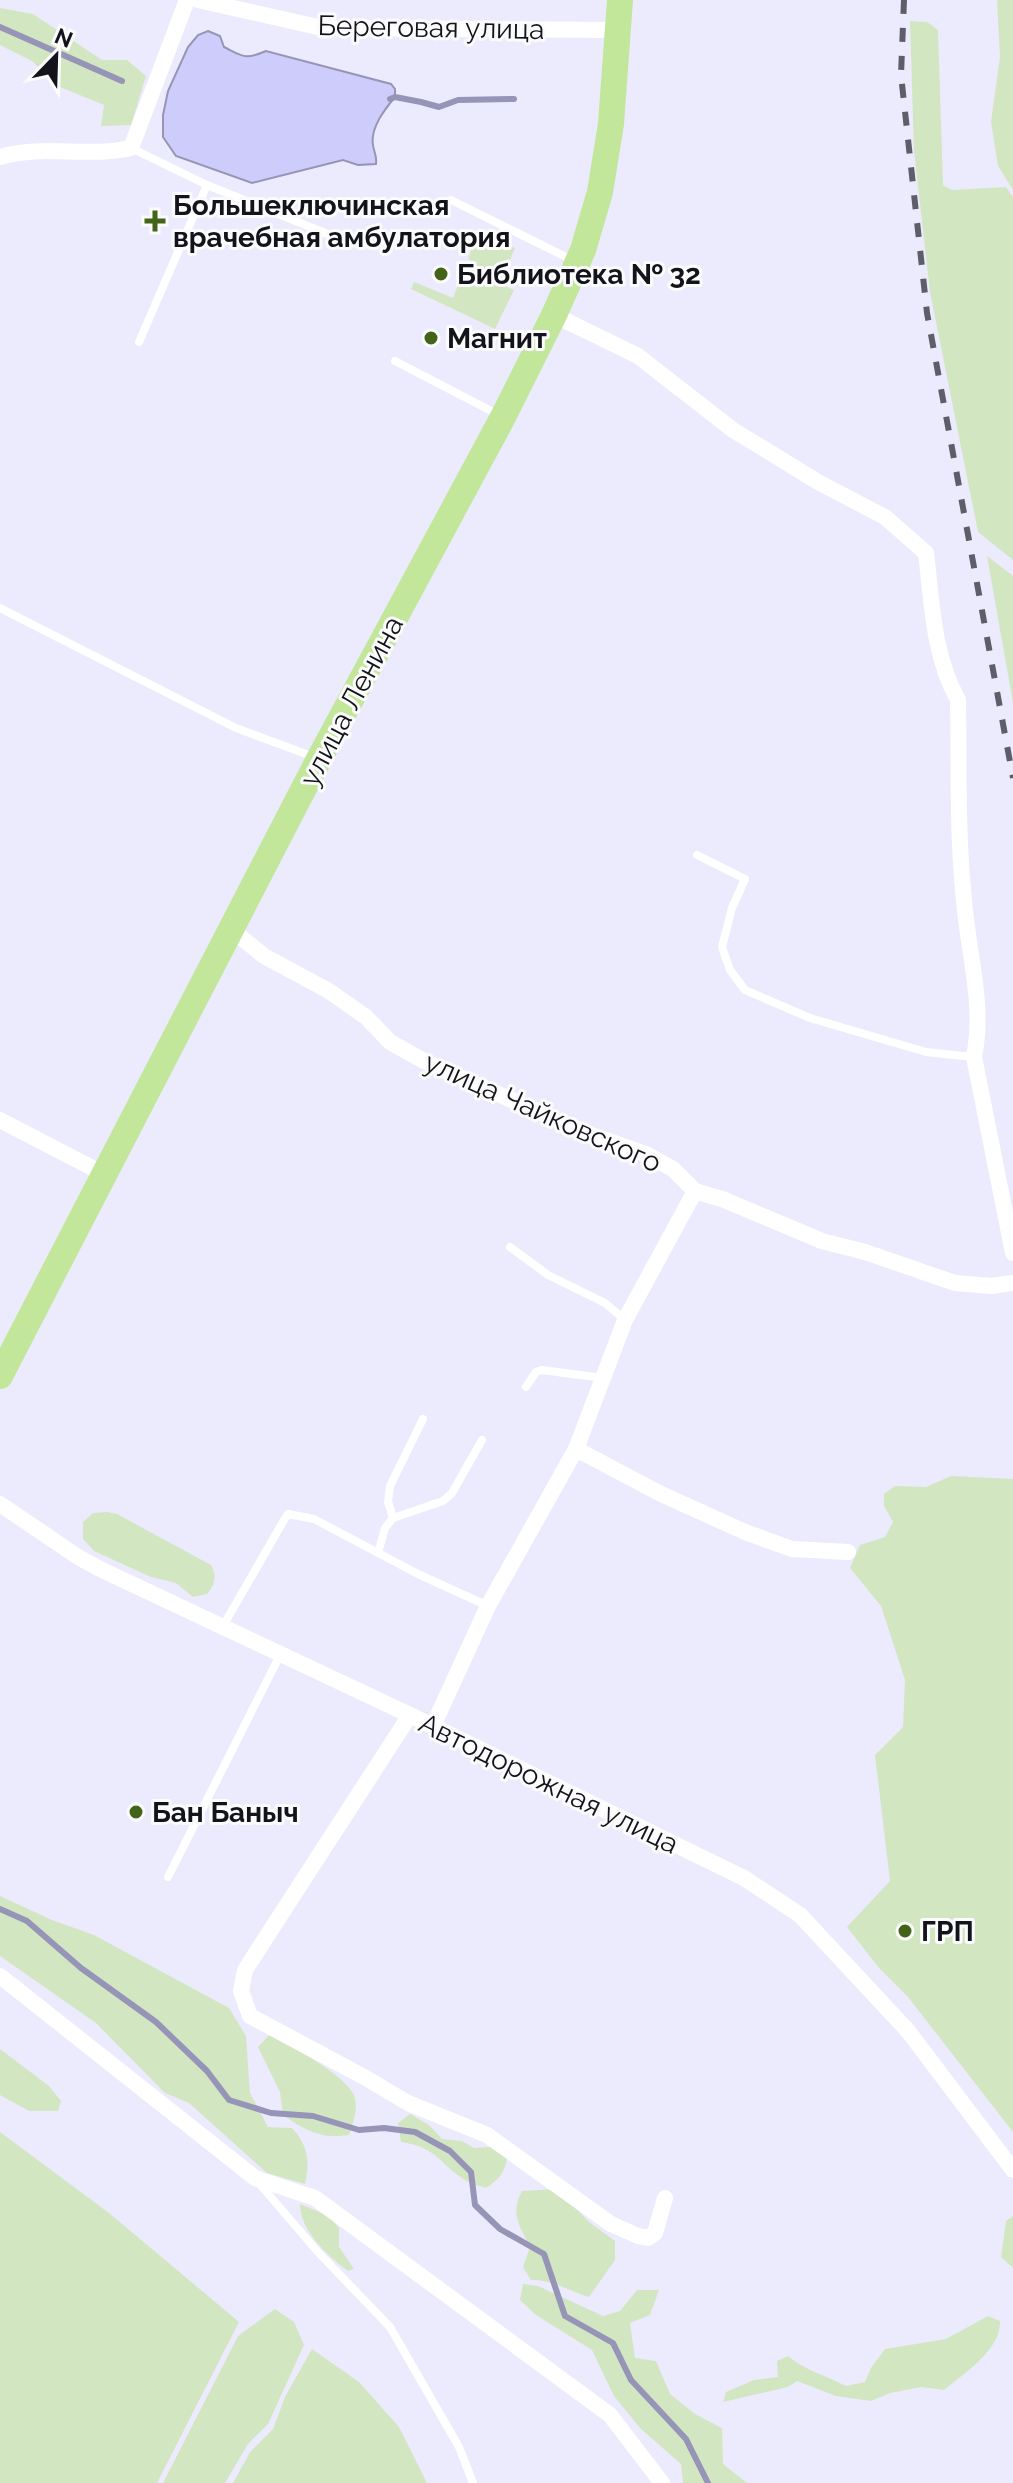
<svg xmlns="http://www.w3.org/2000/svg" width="1013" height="2483" font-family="Raleway,sans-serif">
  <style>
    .green { fill: #d3e6c2 }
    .water { fill: #ceccfa; stroke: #9694b7; stroke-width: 2 }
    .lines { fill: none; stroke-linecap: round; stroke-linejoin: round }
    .stream { stroke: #9694b7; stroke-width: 6 }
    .service { stroke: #fff; stroke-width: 8 }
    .minor { stroke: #fff; stroke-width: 16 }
    .primary { stroke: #c2e69a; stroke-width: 26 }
    .rail { stroke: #5e5e6a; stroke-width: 6; stroke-dasharray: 14 14; stroke-linecap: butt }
    .poi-dot { fill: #436319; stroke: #fbfbfb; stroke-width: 3 }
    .labels { text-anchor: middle; stroke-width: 6; stroke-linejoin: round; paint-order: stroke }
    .street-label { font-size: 28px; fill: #13131c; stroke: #fbfbfb }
    .poi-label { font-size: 28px; font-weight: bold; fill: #13131c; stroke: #fbfbfb; text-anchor: start }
  </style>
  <rect width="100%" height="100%" fill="#ecebfd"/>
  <g class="green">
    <polygon points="997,0 1013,0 1013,190 998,166 991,122 1000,57"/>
    <polygon points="0,8 33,14 102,60 127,60 146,76 131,125 101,126 104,105 60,87 32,61 0,45"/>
    <polygon points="910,21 927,22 938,30 943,185 952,190 1006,187 1013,197 1013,560 978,532 930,292 914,151"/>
    <polygon points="477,234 515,248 503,277 470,264 471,260 468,259"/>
    <polygon points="468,270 514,290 495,329 411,289 414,282 453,298 463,272 466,273"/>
    <polygon points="987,556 1013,576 1013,703"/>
    <polygon points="951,1476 1013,1479 1013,2132 908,1997 879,1968 847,1927 890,1881 875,1755 903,1727 905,1680 881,1606 850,1568 860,1545 885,1537 893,1522 884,1506 884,1494 895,1486 926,1487"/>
    <path d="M107 1512 117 1514 211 1565C217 1576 215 1584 207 1594L193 1597 176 1583 151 1577 94 1551 83 1539V1522L93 1513Z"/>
    <path d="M0 1896 52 1920 94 1935 229 2008 246 2036 250 2093 268 2127 292 2128C308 2145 310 2161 305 2184L267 2173 189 2103 165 2093 96 2023 0 1956Z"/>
    <path d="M270 2034C290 2046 349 2076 355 2098 358 2110 353 2123 349 2135 319 2139 307 2131 283 2115L280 2092 258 2047Z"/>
    <polygon points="0,2049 49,2086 61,2101 58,2111 29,2111 0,2095"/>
    <path d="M410 2114 429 2125 442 2139 462 2141 474 2148 491 2147 507 2158C505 2173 498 2180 486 2188 480 2186 473 2184 467 2181 440 2166 440 2148 401 2142L398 2123Z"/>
    <polygon points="0,2132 109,2213 239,2322 157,2483 0,2483"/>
    <path d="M557 2189 589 2222 615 2241V2260L589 2297C568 2291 552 2279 531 2280L523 2267 530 2247C519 2224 510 2215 522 2191Z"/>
    <path d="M300 2204 329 2216 339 2228V2247L354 2269 348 2271C328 2256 300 2231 300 2204Z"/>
    <polygon points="1013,2216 1013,2268 1001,2257 1006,2221"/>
    <polygon points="523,2284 538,2286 603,2316 620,2311 637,2290 659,2290 650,2315 630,2323 635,2358 656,2361 670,2394 695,2414 722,2428 723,2464 747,2483 683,2483 681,2464 640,2428 614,2396 592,2350 536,2315 520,2300"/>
    <polygon points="275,2309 294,2322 304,2345 268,2424 248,2444 225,2483 163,2483 238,2336"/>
    <path d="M988 2316 1000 2321C1001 2350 964 2373 944 2390L921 2387 890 2393 871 2401 836 2396 797 2381 788 2387 723 2402 726 2392 754 2380 778 2377 777 2361 788 2356C804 2370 827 2376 846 2386L865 2382 871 2368 885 2349 946 2339Z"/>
    <polygon points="312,2349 359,2382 399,2427 427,2483 233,2483 250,2452 273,2429 285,2397"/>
  </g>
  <path class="water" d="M208 31 220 36 224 47C244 57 245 60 266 51L391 84 395 89V97C385 109 370 128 373 145 374 153 377 155 376 164L358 165 343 160 252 183 176 156 163 137V115L168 91 188 47 198 35Z"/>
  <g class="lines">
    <g class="stream">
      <polyline points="0,27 122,81"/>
      <polyline points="390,99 395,97 421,102 439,107 458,100 514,99"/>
      <polyline points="0,1909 27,1921 81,1968 156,2022 207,2071 229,2100 271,2113 313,2116 359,2130 384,2128 415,2132 450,2151 471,2172 475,2205 500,2229 544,2254 565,2316 613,2343 631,2380 686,2439 708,2483"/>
    </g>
    <g class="service">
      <polyline points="131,148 207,185 330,235"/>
      <polyline points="451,200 572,260"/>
      <polyline points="139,342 207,185"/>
      <polyline points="395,361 501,416"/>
      <polyline points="0,608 236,728 317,758"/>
      <polyline points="697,855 745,879 732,908 722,947 730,970 745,990 810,1018 926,1052 974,1057"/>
      <polyline points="510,1247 548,1275 605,1303 625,1320"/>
      <polyline points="526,1387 536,1372 542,1370 603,1378"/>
      <polyline points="393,1518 388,1502 390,1486 423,1419"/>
      <polyline points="378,1553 385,1528 393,1518 443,1501 452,1493 482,1440"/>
      <polyline points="223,1626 284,1520 288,1514 314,1519 418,1574 488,1606"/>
      <polyline points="168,1877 280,1655"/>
      <polyline points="258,2182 317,2251 390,2327 459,2447 473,2483"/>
    </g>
    <g class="minor">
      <polyline points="198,0 322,28 619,30"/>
      <path d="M0 157C43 144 86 158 131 148L187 0"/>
      <path d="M554 315 638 356 733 430 818 482 885 517 926 553C932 603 933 655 958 700 959 770 957 841 965 910 970 960 984 1007 974 1057L1013 1253"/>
      <polyline points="232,930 264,956 329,991 366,1017 390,1042 424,1061 586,1133 646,1154 673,1169 695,1191 722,1199 822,1241 865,1252 955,1283 991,1286 1013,1283"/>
      <polyline points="0,1120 104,1174"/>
      <polyline points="576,1449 659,1493 745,1532 792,1549 848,1552"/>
      <polyline points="0,1504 78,1557 100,1569 410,1715 744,1878 800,1915 908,2031 1013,2170"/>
      <polyline points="410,1715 245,1970 241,1991 250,2016 366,2078 408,2103 487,2135 611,2224 638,2236 648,2238 655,2233 665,2198"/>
      <polyline points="433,1726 488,1606 576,1449 625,1320 695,1191"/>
      <polyline points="0,1976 255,2178 315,2198 610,2415 662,2483"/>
    </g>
    <polyline class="primary" points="0,1376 319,759 503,417 554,315 583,250 600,192 611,124 620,0"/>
    <polyline class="rail" points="904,0 901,75 927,313 1013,778"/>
  </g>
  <g class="poi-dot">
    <path d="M151 209h8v8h8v8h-8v8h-8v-8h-8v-8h8z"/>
    <circle cx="441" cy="274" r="8"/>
    <circle cx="431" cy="338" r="8"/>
    <circle cx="136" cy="1812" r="8"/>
    <circle cx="905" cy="1931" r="8"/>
  </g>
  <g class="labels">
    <g class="street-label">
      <text transform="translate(431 27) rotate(1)" y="10">Береговая улица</text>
      <text transform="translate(351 701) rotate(-62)" y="10">улица Ленина</text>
      <text transform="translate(543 1112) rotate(24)" y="10">улица Чайковского</text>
      <text transform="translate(549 1783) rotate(26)" y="10">Автодорожная улица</text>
    </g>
    <g class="poi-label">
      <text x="173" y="215">Большеключинская<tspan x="173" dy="32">врачебная амбулатория</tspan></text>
      <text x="457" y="284">Библиотека № 32</text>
      <text x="447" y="348">Магнит</text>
      <text x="152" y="1822">Бан Баныч</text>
      <text x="921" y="1941">ГРП</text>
    </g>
  </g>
  <g transform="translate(56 56) rotate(23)" stroke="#fbfbfb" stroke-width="6" paint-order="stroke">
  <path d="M0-6L14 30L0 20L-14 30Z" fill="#13131c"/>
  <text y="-12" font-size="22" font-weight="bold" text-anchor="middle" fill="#13131c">N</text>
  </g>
</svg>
